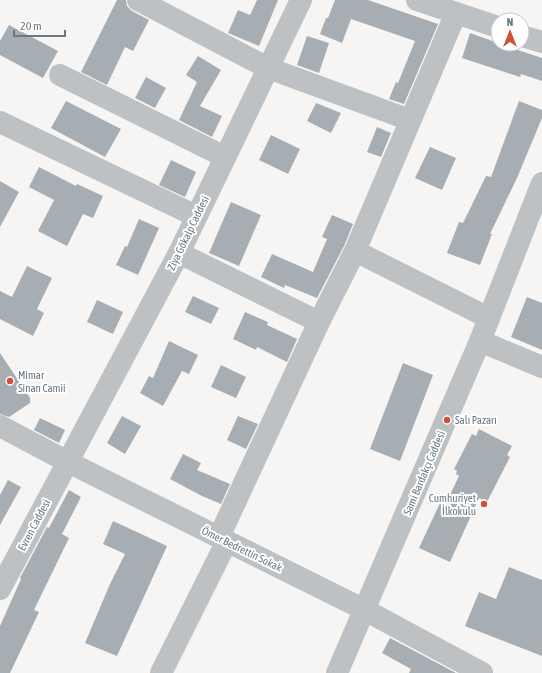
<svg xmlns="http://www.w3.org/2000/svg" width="542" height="673" font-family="'Asap Condensed',sans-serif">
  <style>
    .building { fill: #a7aeb3 }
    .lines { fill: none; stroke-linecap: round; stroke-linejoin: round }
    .minor { stroke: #bdc1c4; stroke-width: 22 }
    .poi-dot { fill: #d25136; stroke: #fff; stroke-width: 1.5 }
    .labels { text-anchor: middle; stroke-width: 4; stroke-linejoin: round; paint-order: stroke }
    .street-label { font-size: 11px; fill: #687781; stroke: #fff }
    .poi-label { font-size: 11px; fill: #687781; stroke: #fff; text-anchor: start }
  </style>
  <rect width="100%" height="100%" fill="#f6f5f3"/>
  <g class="building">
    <polygon points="117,0 126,0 127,6 132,11 149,20 133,51 125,47 107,85 81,72"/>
    <polygon points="257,0 278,0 259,46 228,33 238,10 250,15"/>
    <polygon points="335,0 368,0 438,24 404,104 389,99 396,82 398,83 415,41 351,19 342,43 320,34 326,18 328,18"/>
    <polygon points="9,25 58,51 43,78 0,55 0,41"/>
    <polygon points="470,33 498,43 498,44 502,44 503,45 542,58 542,81 521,74 520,77 462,58"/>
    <polygon points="307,36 329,43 319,73 297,65"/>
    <polygon points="198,56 221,70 200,106 222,116 212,137 179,120 197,82 186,75"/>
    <polygon points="146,77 166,88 155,108 135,98"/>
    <polygon points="66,101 121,129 105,157 51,128"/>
    <polygon points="519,101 542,110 542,118 517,178 490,234 492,234 480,265 447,253 459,222 463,223 486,176 491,177"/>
    <polygon points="316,103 341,113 331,133 307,121"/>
    <polygon points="377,127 391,133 381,157 367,152"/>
    <polygon points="271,135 300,149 288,174 259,160"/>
    <polygon points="430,147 456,158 442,190 415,178"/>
    <polygon points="171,160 196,172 185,197 159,185"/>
    <polygon points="39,167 76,186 77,184 103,196 93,218 83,214 67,246 38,231 54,200 29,187"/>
    <polygon points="0,181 19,192 0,227"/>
    <polygon points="231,202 261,215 239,266 209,253"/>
    <polygon points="332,215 353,224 344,246 317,298 285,285 284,288 261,277 272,254 313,272 327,239 322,237"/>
    <polygon points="139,219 159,228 138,275 116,265 125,246 127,247"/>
    <polygon points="27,266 52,278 37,309 44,313 33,336 0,319 0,291 12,297"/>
    <polygon points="193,296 219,308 211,324 185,312"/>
    <polygon points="527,297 542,303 542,350 511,337"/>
    <polygon points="97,300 123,312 113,334 87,322"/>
    <polygon points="245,312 268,322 267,325 297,339 287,362 257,347 256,350 233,339"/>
    <polygon points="169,341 198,355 189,374 182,371 163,406 140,393 149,376 153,378"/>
    <polygon points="0,353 30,398 30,403 9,417 0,414"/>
    <polygon points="403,363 433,375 400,461 370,449"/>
    <polygon points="221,365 246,377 236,398 211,387"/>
    <polygon points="122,416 141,426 125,454 107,443"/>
    <polygon points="238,416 258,424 246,449 227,440"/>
    <polygon points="40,418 65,430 59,443 34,430"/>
    <polygon points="479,429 512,446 507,455 510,457 487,502 479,498 450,562 419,548 441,501 446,503 459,476 456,474 457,471 454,469 472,434 476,436"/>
    <polygon points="183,454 201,463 197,470 230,484 221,504 202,496 170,479"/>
    <polygon points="8,480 21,487 0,525 0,495"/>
    <polygon points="69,490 81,497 62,534 69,538 34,610 39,612 10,673 0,673 0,626 21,579 20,578 47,527 49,528"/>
    <polygon points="113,521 167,546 117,656 85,643 110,584 125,554 103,544"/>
    <polygon points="509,567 542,580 542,656 465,626 479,592 496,599"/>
    <polygon points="390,638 456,673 409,673 411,669 382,653"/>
  </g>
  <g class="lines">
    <g class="minor">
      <polyline points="138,0 268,68 410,120"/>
      <polyline points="417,0 498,27"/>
      <polyline points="522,36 542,42"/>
      <polyline points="60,75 225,157"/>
      <polyline points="0,122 196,216"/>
      <polyline points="355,251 489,318"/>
      <polyline points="179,253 319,322 219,537"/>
      <polyline points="319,322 355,251 456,13"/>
      <polyline points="480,341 542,367"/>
      <polyline points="0,426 68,462 365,610 482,673"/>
      <polyline points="0,589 179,253 301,0"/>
      <polyline points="161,673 227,541"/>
      <polyline points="337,673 480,341 542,183"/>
    </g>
  </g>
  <g class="poi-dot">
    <circle cx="10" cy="381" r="4"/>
    <circle cx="447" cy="420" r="4"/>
    <circle cx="484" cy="504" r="4"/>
  </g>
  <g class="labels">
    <g class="street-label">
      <text transform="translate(188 233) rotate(-64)" y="4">Ziya Gökalp Caddesi</text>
      <text transform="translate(424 473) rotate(-67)" y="4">Sami Bardakçı Caddesi</text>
      <text transform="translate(34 525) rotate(-62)" y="4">Evren Caddesi</text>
      <text transform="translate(242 549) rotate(26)" y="4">Ömer Bedrettin Sokak</text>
    </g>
    <g class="poi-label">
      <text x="18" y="379">Mimar<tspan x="18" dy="13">Sinan Camii</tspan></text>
      <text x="455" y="424">Salı Pazarı</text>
      <text x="476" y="502" text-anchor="end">Cumhuriyet<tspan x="476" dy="13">İlkokulu</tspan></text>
    </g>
  </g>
  <g transform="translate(510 32)"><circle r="19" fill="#ffffff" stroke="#c3c9cd"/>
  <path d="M0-3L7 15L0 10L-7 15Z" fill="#d25136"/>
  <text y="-6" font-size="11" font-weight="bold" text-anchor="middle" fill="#687781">N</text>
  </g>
  <path d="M14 30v6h51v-6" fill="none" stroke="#687781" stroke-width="2"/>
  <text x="20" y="30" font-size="12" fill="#687781" stroke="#ffffff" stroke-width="3" paint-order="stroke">20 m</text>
</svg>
